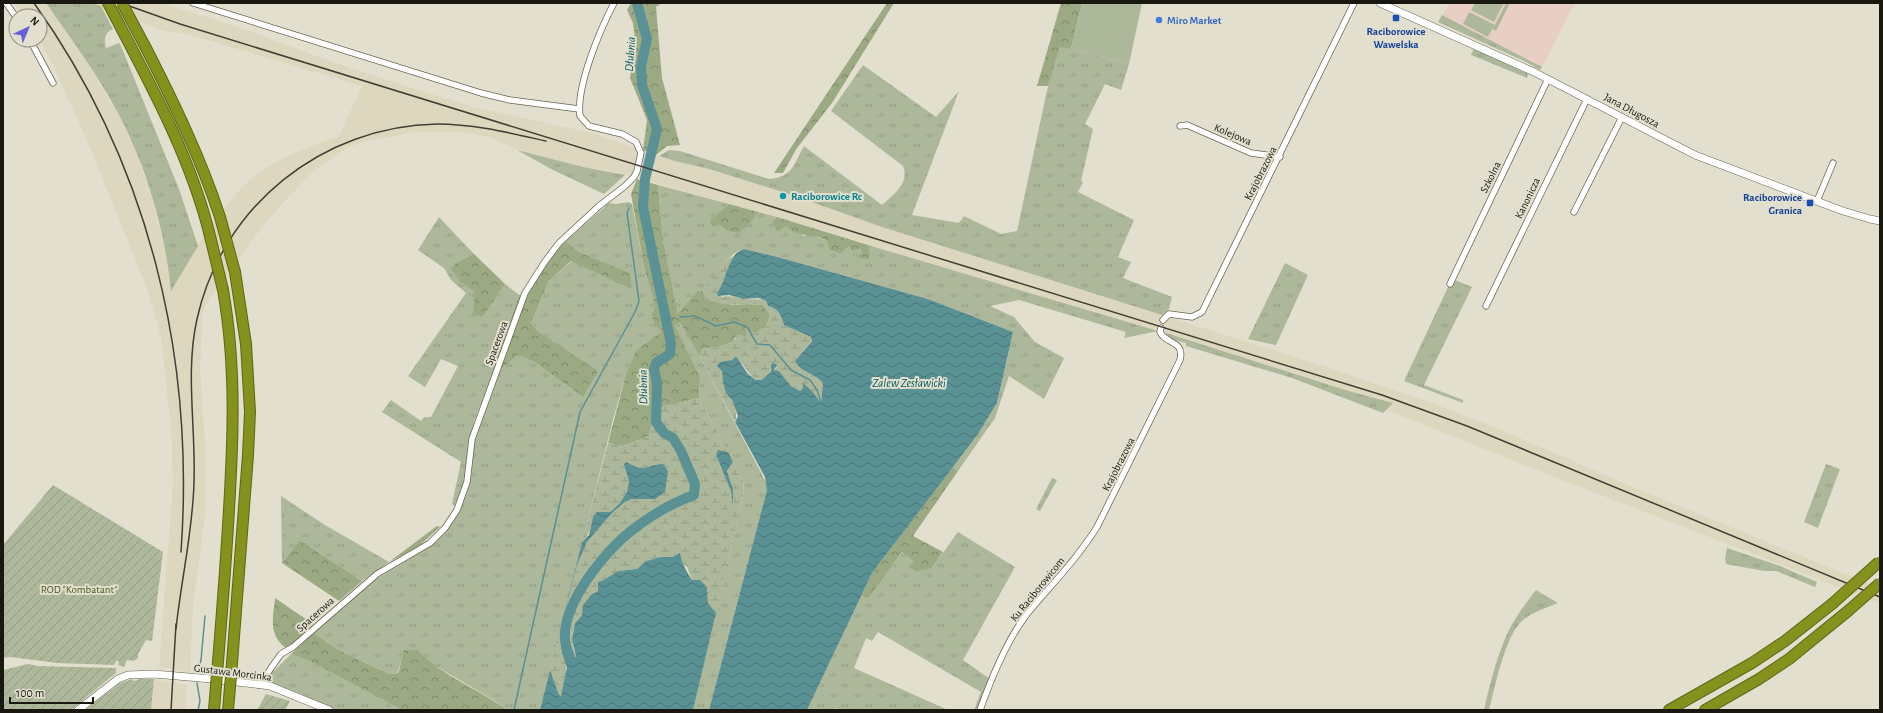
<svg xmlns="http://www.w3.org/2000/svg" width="1883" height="713" font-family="'Alegreya Sans',sans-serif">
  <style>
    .built { fill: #dcd7be }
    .education { fill: #e8cfc6 }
    .grass { fill: url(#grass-tufts) }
    .forest { fill: url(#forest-crowns) }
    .wetland { fill: url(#wetland-marsh) }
    .garden { fill: url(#garden-furrows) }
    .pitch { fill: #adb89a }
    .water { fill: url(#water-waves) }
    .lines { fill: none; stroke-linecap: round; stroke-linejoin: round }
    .stream { stroke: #599195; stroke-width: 1.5 }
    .river { stroke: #599195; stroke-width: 10 }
    .minor-casing { stroke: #686555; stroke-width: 7 }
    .tertiary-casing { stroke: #686555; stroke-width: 8 }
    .motorway-casing { stroke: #5e6618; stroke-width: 12 }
    .minor { stroke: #fff; stroke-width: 5.5 }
    .tertiary { stroke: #fff; stroke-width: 7 }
    .motorway { stroke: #84911d; stroke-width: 10 }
    .rail { stroke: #413f36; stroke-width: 1.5 }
    .motorway-bridge-casing { stroke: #5e6618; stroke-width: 12; stroke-linecap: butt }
    .motorway-bridge { stroke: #84911d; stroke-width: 10 }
    .transit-dot { fill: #1a4fb4; stroke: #e3dfce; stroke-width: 1.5 }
    .shop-dot { fill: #3f7fe0; stroke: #e3dfce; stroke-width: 1.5 }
    .culture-dot { fill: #0f9aa8; stroke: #e3dfce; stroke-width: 1.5 }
    .labels { text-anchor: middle; stroke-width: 4; stroke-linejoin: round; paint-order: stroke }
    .shop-label { font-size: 11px; font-weight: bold; fill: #366cbe; stroke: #e3dfce; text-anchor: start }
    .transit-label { font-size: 11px; font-weight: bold; fill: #164399; stroke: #e3dfce }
    .street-label { font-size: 11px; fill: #181710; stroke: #e3dfce }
    .culture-label { font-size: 11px; font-weight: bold; fill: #0d838f; stroke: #e3dfce; text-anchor: start }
    .park-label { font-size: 11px; fill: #46581b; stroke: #e3dfce }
    .water-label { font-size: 12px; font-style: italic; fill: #02595e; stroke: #e3dfce }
  </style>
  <defs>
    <pattern id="grass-tufts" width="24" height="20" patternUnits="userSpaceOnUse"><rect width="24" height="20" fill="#adb89a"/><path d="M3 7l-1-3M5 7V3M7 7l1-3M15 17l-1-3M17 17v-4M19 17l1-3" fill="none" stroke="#949d84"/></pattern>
    <pattern id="forest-crowns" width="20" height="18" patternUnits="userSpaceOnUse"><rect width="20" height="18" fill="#9baa82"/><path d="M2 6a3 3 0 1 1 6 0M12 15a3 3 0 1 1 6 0" fill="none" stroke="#7d8969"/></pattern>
    <pattern id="wetland-marsh" width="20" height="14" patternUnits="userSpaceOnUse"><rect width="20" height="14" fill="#adb89a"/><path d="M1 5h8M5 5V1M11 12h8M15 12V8" fill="none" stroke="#949d84"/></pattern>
    <pattern id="garden-furrows" width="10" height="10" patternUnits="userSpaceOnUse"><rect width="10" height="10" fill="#adb89a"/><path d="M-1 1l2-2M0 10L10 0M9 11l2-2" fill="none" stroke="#949d84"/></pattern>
    <pattern id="water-waves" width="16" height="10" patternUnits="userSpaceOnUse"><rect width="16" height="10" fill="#599195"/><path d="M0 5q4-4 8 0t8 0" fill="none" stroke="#497578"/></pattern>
  </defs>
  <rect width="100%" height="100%" fill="#e3dfce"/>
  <g class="built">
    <polygon points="14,3 46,3 88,64 118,114 134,146 152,198 169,267 171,290 205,234 225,207 244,185 268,166 296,152 339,136 362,86 187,34 165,31 90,3 162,3 241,28 338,64 428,93 473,107 592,133 675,161 709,169 792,195 882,227 1327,367 1435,404 1506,432 1628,485 1880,588 1880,603 1544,473 1390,411 1267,365 777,217 611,171 583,167 517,150 489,137 463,132 415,132 363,142 346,148 310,174 265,223 210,298 203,311 200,365 205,444 205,514 193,607 190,672 159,667 173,482 171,428 161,337 146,286 86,138 50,59 39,40 40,16 23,16"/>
    <polygon points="154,679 187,685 186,710 151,710"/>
  </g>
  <polygon class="education" points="1450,3 1575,3 1542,67 1442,15"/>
  <g class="grass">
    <path d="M46 3H90L101 6 113 29C104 33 104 40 106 48L119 43 121 46 179 189 198 246 171 291C165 231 147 168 119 115 98 75 71 39 46 3Z"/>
    <polygon points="1442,15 1542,67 1540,70 1524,61 1438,22"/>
    <path d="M1060 46 1129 64 1121 90 1105 84 1085 124 1093 129 1081 181 1083 182 1078 192 1134 220 1118 257 1131 262 1123 278 1172 297 1169 309 1162 315 882 227 792 195 709 169 675 161 659 156 669 150 680 151 769 179C793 177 793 165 804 146L882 205C893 195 910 183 903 166L831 111 863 65 936 117 959 91 912 215 959 223 964 216 1001 234 1017 231 1048 86Z"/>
    <polygon points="1474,48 1528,74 1527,78 1471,55"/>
    <polygon points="517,150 583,167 625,175 604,194 553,170"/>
    <polygon points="658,185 729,204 711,219 719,224 753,220 758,212 777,217 772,221 786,226 804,236 811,234 827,241 860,247 864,252 859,256 870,253 868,245 1158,331 1124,338 1126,332 1019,300 990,306 1014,317 1035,342 1064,358 1044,399 1009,376 995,418 958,471 952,467 978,434 997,403 1013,332 928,299 774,256 744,249 739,250 726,260 703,291 697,291 678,313 663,240"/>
    <path d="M628 202 632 204 644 267 655 306 652 311 661 332 636 350 626 374 614 416 540 710H507L492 699 427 661 418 650H404C400 658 402 665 397 673L389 674 337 649 314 633 373 581 426 549 448 529 459 512 474 439 498 372 518 355 534 362 583 397 539 332 531 323 549 281 572 261 631 288V273L577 251 566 241 609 203 616 204Z"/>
    <polygon points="439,217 474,254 456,263 461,283 475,292 483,317 505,284 519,295 474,422 470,437 465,482 455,506 452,504 461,462 382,412 391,400 421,421 424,417 431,417 458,366 441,359 425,387 408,376 466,293 451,280 444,268 418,250"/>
    <polygon points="1285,263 1308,275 1276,345 1248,339"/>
    <polygon points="1455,280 1472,287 1424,385 1463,400 1463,403 1404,381 1449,285 1452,286"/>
    <polygon points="680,323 700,357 767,484 767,490 709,710 693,710 744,492 743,481 699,398 700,377 675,325"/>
    <polygon points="1163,332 1345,390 1393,403 1383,413 1292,378 1186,346 1186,343 1174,340"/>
    <polygon points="1826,464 1840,469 1818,528 1804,522"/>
    <polygon points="1052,478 1057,480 1040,511 1036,509"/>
    <polygon points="281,496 325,525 389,562 362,581 300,540 282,563"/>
    <polygon points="958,532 1015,567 963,660 990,679 978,710 974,710 981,692 878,632 872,641 866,638 854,668 948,710 839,710 835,708 834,710 807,710 861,596 869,598 902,552 914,562 909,567 932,568"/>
    <polygon points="1727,548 1780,566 1817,582 1815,587 1776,571 1764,571 1726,564 1725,558"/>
    <path d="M1536 590 1558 603C1546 608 1532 612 1522 621 1505 636 1495 687 1489 710H1484C1490 684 1497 655 1509 630 1516 616 1526 603 1536 590Z"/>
    <polygon points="291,654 311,662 402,710 336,710 301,694 271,683 272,680 268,677 273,670 274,671"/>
  </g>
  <g class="forest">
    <polygon points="631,3 662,3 656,7 662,78 680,145 667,146 656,155 643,150 647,120 630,78 635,39 633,23 627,10"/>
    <polygon points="887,3 894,3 832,103 797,148 783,173 774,173"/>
    <polygon points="1061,3 1082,3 1071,49 1060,47 1048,86 1037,86"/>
    <path d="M637 179 658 185 663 240 678 313 697 291H703L706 299 733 305 747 304 763 305 770 315 767 325 758 332H751L746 327V337H735L733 342 718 347 702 349 700 357 680 323 675 325 700 377 699 398 657 408 649 436 623 446 608 443 626 374 636 350 661 332C655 323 648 317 655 306L644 267 631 194Z"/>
    <polygon points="729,204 758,212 753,220 739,233 726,230 719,224 714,227 710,224 711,219"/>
    <path d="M777 217 868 245 870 253 868 259 858 257 863 252 860 248 853 251 848 246 841 253 830 250 827 241C811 231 801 240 786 226L778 231 772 221Z"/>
    <path d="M566 241 577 251 631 273V289L571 261 549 281 531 323 539 332 598 371 583 397 534 362 518 355 498 372C513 329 529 270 566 241Z"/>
    <polygon points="474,254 505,284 483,317 473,314 475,292 461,283 451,269 456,263"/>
    <polygon points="519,295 522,296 474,422"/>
    <polygon points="952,467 958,471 913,536 943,552 932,568 918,571 908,567 914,562 902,552 869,598 861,596 872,573"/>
    <polygon points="437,526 440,527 419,546 389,562"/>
    <polygon points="300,540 362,581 339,601 282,563"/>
    <path d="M275 598 313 624 287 649C268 635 273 619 275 598Z"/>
    <path d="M314 633 337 649 389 674 398 673C402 665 400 658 404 650H418C438 674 481 690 507 710H402L311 662 291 654Z"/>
  </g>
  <g class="wetland">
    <path d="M733 256 723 286 717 293 722 297C730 295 736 298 743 299 752 300 758 298 766 301L768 306C778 308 781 315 784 325L811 337 812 340 795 361C801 372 815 373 823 383L821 403 813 392 803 384V388L800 391 791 386 779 371 774 370 777 367 770 369 771 372C760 389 752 377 744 366 741 362 738 361 736 356L732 360 725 362C714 388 742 401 735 422L700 357 702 349 718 347 733 342 738 334 746 337V327H748L751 332H758L767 325 770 315 763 305C743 303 724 308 706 299L703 291 705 287 726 260Z"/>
    <path d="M699 398 728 452 718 451 716 455 731 491 733 502V489L727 471 733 462 743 481 744 492 716 613 708 603 707 587 692 580 687 567 673 557H661L646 561 637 569 618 571 599 587 598 591C588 595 585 604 583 613 581 617 577 619 575 623 571 634 572 646 576 657L573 656 566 644 562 653C570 667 566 681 561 696L559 695 550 670 577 565 587 542 612 513 625 502 632 499H655L652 467 644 469 624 465 629 481 627 492 619 504 610 512H597C589 522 593 532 582 542L608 443 623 446 649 436 657 408Z"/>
  </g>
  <g class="garden">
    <polygon points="53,485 163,552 152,641 146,640 138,654 138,658 134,661 127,660 124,667 118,665 119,662 117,660 114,665 57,663 11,657 3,658 3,545"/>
    <polygon points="28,664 38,666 116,668 116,673 71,710 3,710 3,670"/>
    <polygon points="132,679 134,681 140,679 154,679 151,710 85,710 120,683"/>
    <polygon points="266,694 290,701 286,709 288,710 257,710"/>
  </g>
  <g class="pitch">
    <polygon points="1082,3 1142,3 1129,64 1071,49"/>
    <polygon points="1475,3 1504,3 1494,22 1471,10"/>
    <polygon points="1506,3 1510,3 1496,31 1492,29 1488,37 1463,24 1469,12 1495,25"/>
  </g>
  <g class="water">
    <path d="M744 249 774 256 928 299 1013 332 997 403 978 434 872 573 807 710H709L767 490 765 477 735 422 738 416 732 400 726 393 723 382 722 371 717 366 720 362 732 360 736 356 748 374 756 380H762L771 372V365L773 363 777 365 774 370 779 371 791 386 800 391 803 388V383L813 392 821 403 823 383C815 373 800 372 795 361L812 341 811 337 784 325C781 315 778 308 768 306L766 301 759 298 743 299 729 295 718 296 717 293C727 281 728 252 744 249Z"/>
    <polygon points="718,450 728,452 733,462 727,471 733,489 733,505 731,491 716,455"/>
    <path d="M626 462C647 474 645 465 663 464L668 471 665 492 655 499H632L625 502 612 513 587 542 577 565 550 670 559 695 561 696 567 668 562 653V641L566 644 573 656 576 657 572 639 575 623 582 615 583 605 591 595 598 591V582L604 580 618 571 637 569 646 561 661 557H673L680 553C681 562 687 572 692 580H700L707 587 708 603 716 613 693 710H540L582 542 589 535 593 517 597 512H610L619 504 627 492 629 481 624 465Z"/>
  </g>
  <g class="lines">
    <g class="stream">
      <polyline points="680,317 695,316 716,326 734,322 747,327 757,344 770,345 791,370 810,380 817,390 821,403"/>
      <polyline points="667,318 673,318"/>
      <polyline points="198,673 201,660 205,616"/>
      <polyline points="197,683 200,701 198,710"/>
      <polyline points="514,710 580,412 635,312 639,301 627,213 629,208"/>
    </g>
    <path class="river" d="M569 654C550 617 603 553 631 531 650 516 672 503 694 495L695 484 681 451 673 438 664 433 656 422 657 383 654 369 656 363 670 354 671 344 643 207 645 179 657 129 642 85 641 66 647 39 637 3"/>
    <defs>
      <g id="minor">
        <polyline points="6,3 16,17"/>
        <polyline points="193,3 481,93 510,100 579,109"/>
        <polyline points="30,40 53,83"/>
        <polyline points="1180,126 1187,125 1251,153 1280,157"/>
        <polyline points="1817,201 1833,163"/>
        <polyline points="1574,212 1622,117"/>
        <polyline points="1450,284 1548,79"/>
        <polyline points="1486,306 1587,99"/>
        <polyline points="1163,320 1169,314 1192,317 1202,312 1354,3"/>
        <path d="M259 685 281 654 293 647 377 574 430 543 445 528 457 510 467 482 472 439 525 293 544 263 559 243 599 206 625 186 634 177 637 171 641 153 636 142 622 134 589 126 580 116C576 86 600 30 614 3"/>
        <path d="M980 710C991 679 1007 640 1027 614 1051 585 1077 559 1097 527L1180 360C1185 340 1166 345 1160 332L1161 328"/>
      </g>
      <g id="tertiary">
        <polyline points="1380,3 1534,72 1695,155 1843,211 1870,219 1880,221"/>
        <polyline points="78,710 118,679 128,675 154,674 212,679 270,686 329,710"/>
      </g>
      <g id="motorway">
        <path d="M108 3C147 78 190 154 210 236"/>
        <path d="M147 50C175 105 201 159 220 217"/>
        <path d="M217 674C221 625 225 575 228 526 233 447 237 368 223 290"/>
        <polyline points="231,676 248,455 250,412 246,344 235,272"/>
        <polyline points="214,710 216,686"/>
        <polyline points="228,710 230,687"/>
        <polyline points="1669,710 1752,663 1785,641 1832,604"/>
        <polyline points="1705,710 1759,679 1789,659 1848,611"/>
      </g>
    </defs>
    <use href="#minor" class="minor-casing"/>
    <use href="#tertiary" class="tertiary-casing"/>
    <use href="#motorway" class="motorway-casing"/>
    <use href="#minor" class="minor"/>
    <use href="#tertiary" class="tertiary"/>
    <use href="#motorway" class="motorway"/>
    <g class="rail">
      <path d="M34 3C149 164 195 356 181 552"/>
      <polyline points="121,3 180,24 1382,395 1467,426 1880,597"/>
      <path d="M176 629C181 580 193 531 194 482 196 427 185 372 197 319 222 206 322 126 437 124 474 124 510 133 546 141"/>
      <polyline points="171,710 176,624"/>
    </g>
    <defs>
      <g id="motorway-bridge">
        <polyline points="122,3 147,50"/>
        <polyline points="220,217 235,272"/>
        <polyline points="210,236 223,290"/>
        <polyline points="1832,604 1879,562"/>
        <polyline points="1848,611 1880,583"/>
        <polyline points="216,686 217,674"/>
        <polyline points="230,687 231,676"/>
      </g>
    </defs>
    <use href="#motorway-bridge" class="motorway-bridge-casing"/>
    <use href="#motorway-bridge" class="motorway-bridge"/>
  </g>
  <g class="transit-dot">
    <rect x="1392" y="14" width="8" height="8" rx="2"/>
    <rect x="1806" y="199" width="8" height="8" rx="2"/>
  </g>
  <circle class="shop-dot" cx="1159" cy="20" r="4"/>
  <circle class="culture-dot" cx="783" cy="196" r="4"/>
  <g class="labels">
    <g class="shop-label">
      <text x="1167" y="24">Miro Market</text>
    </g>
    <g class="transit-label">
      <text x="1396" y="35">Raciborowice<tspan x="1396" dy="13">Wawelska</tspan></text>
      <text x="1802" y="201" text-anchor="end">Raciborowice<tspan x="1802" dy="13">Granica</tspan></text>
    </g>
    <g class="street-label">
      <text transform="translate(1632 110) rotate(28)" y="4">Jana Długosza</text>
      <text transform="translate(1233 134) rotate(23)" y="4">Kolejowa</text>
      <text transform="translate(1260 173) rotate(-63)" y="4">Krajobrazowa</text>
      <text transform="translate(1490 177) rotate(-64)" y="4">Szkolna</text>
      <text transform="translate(1527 198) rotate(-64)" y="4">Kanonicza</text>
      <text transform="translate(496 343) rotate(-70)" y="4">Spacerowa</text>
      <text transform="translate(1118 464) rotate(-63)" y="4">Krajobrazowa</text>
      <text transform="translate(1037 589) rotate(-51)" y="4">Ku Raciborowicom</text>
      <text transform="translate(315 614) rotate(-42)" y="4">Spacerowa</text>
      <text transform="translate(233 672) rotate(7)" y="4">Gustawa Morcinka</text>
    </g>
    <g class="culture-label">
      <text x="791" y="200">Raciborowice Rc</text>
    </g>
    <g class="park-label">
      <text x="79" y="593">ROD "Kombatant"</text>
    </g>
    <g class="water-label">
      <text transform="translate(630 54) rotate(-86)" y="4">Dłubnia</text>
      <text x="909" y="387">Zalew Zesławicki</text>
      <text transform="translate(643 387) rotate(-91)" y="4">Dłubnia</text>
    </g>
  </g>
  <rect width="1883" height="713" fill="none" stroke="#181710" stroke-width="8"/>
  <g transform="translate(28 28) rotate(44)"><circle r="19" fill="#e3dfce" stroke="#928f82"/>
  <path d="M0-3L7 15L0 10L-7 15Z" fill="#6960da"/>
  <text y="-6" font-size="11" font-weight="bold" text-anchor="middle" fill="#181710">N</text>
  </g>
  <path d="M10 697v6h83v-6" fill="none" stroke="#181710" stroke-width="2"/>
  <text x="16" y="697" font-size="12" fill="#181710" stroke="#e3dfce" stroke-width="3" paint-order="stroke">100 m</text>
</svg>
